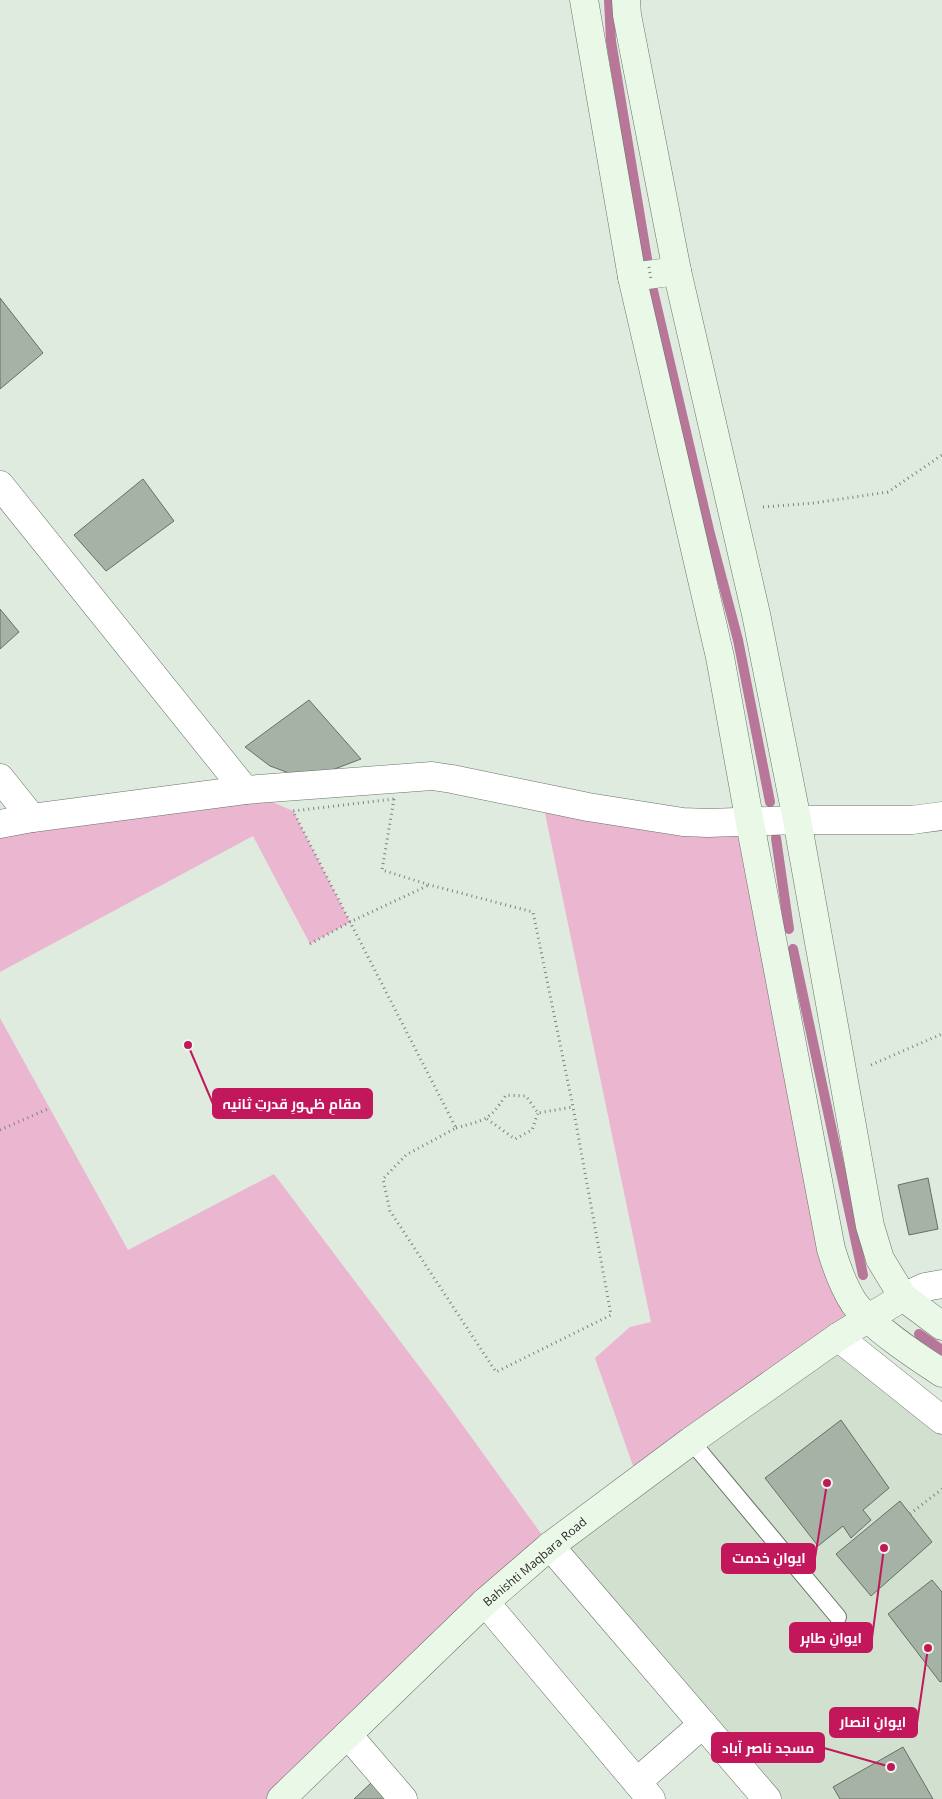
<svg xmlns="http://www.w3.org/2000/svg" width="942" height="1799" font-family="'Open Sans',Cairo,sans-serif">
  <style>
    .built { fill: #d2e1cf }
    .green { fill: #ebb6d0 }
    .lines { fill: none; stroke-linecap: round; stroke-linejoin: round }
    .stream { stroke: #b87699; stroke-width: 10 }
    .building { fill: #a7b2a6; stroke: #656f64 }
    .lane-casing { stroke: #697267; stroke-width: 18 }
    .street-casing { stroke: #697267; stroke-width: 29 }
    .secondary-casing { stroke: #697267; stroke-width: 29 }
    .path { stroke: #7c837b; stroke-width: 3; stroke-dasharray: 1 4; stroke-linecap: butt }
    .lane { stroke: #fff; stroke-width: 16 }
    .street { stroke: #fff; stroke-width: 28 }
    .secondary { stroke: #e9f8e7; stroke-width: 28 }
    .path-bridge { stroke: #7c837b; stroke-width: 3; stroke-dasharray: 1 4; stroke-linecap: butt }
    .labels { text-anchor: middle; stroke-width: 4; stroke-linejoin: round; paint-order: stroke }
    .street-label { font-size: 12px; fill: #292d28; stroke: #eef9ec }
    .leader { fill: none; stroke: #c2185b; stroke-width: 2 }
    .callout-dot { fill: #c2185b; stroke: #eef9ec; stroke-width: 2 }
    .callout { fill: #c2185b; stroke: #c2185b; stroke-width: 2 }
    .callout-label { font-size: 14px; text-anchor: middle; font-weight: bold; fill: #fff }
  </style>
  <rect width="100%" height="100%" fill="#e0ebdf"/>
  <polygon class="built" points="838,1337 942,1423 942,1799 767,1799 550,1546"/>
  <g class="green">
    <polygon points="245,790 293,811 350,922 310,944 253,836 0,972 0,837"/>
    <polygon points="542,799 750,823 831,1249 868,1318 638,1480 595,1358 630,1327 651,1322"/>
    <polygon points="0,1018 128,1250 274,1174 443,1398 550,1546 281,1799 0,1799"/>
  </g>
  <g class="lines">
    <g class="stream">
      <polyline points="609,0 611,41 648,265"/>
      <polyline points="651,282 709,530 738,640 770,802"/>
      <polyline points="776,838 789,929"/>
      <polyline points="793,949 863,1275"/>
      <polyline points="919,1334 942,1350"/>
    </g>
  </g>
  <g class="building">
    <polygon points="0,298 43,353 0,389"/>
    <polygon points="143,479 174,521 106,571 74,535"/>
    <polygon points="0,609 19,632 0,649"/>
    <polygon points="309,700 361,759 332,770 289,773 270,766 245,747"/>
    <polygon points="928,1178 938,1229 909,1235 898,1185"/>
    <polygon points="841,1420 889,1488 863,1510 871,1520 851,1538 843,1526 818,1546 765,1478"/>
    <polygon points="900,1501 932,1542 871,1596 836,1554"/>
    <polygon points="932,1580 942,1592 942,1681 940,1682 888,1614"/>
    <polygon points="903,1747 933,1799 840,1799 833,1787"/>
    <polygon points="371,1783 385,1799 354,1799"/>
  </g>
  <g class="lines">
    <defs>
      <polyline id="lane" points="691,1441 838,1617"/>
      <g id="street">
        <polyline points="0,485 245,790"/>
        <polyline points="0,778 32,818"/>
        <polyline points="0,824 32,818 245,790 432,776 452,779 588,807 683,822 708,823 797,820 912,820 942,816"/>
        <polyline points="903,1297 925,1287 942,1284"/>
        <polyline points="838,1337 942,1420"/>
        <polyline points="550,1546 767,1799"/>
        <polyline points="485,1602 651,1799"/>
        <polyline points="348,1735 403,1799"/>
        <polyline points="637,1782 703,1724"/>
      </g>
      <g id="secondary">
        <path d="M584 0 632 277 720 657 750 823 831 1249C837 1269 843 1286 854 1303 872 1327 916 1356 942 1373"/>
        <polyline points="626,0 627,15 677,271 756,614 797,820 870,1226 880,1259 903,1297 942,1326"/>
        <polyline points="632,277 677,271"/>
        <polyline points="281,1799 485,1602 550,1546 691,1441 838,1337 903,1297"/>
      </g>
    </defs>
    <use href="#lane" class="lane-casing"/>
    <use href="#street" class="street-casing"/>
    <use href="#secondary" class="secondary-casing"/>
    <g class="path">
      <polyline points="763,507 814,503 888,492 942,455"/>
      <polygon points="394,799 382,870 430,885 533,912 573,1107 611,1315 496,1372 390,1211 383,1179 406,1155 456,1128 293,811"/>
      <polyline points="310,944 350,922 429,885"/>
      <polyline points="871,1065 942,1034"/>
      <polyline points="487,1119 515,1139 532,1130 538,1113"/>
      <path d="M456 1128C486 1119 488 1122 506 1095L526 1096 538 1113 573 1107"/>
      <polyline points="0,1130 50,1108"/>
      <polyline points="910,1514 942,1489"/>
    </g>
    <use href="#lane" class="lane"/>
    <use href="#street" class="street"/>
    <use href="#secondary" class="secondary"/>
    <polyline class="path-bridge" points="649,267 651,280"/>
  </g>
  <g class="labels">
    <g class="street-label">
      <text transform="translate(535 1562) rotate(-40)" y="4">Bahishti Maqbara Road</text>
    </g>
  </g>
  <path class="leader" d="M188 1045L213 1104M827 1483L815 1558M884 1548L872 1638M928 1648L917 1723M891 1767L824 1748"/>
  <g class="callout-dot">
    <circle cx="188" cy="1045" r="5"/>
    <circle cx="827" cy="1483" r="5"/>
    <circle cx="884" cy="1548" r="5"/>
    <circle cx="928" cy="1648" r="5"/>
    <circle cx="891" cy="1767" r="5"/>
  </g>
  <g class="callout">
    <rect x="213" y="1089" width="159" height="29" rx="5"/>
    <rect x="722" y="1544" width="93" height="29" rx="5"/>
    <rect x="790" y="1623" width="82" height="29" rx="5"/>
    <rect x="830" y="1708" width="87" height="29" rx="5"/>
    <rect x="712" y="1733" width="112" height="29" rx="5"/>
  </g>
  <g class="callout-label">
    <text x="292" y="1109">مقامِ ظہورِ قدرتِ ثانیہ</text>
    <text x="769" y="1563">ایوانِ خدمت</text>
    <text x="831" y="1643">ایوانِ طاہر</text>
    <text x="873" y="1727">ایوانِ انصار</text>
    <text x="768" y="1753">مسجد ناصر آباد</text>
  </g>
</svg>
